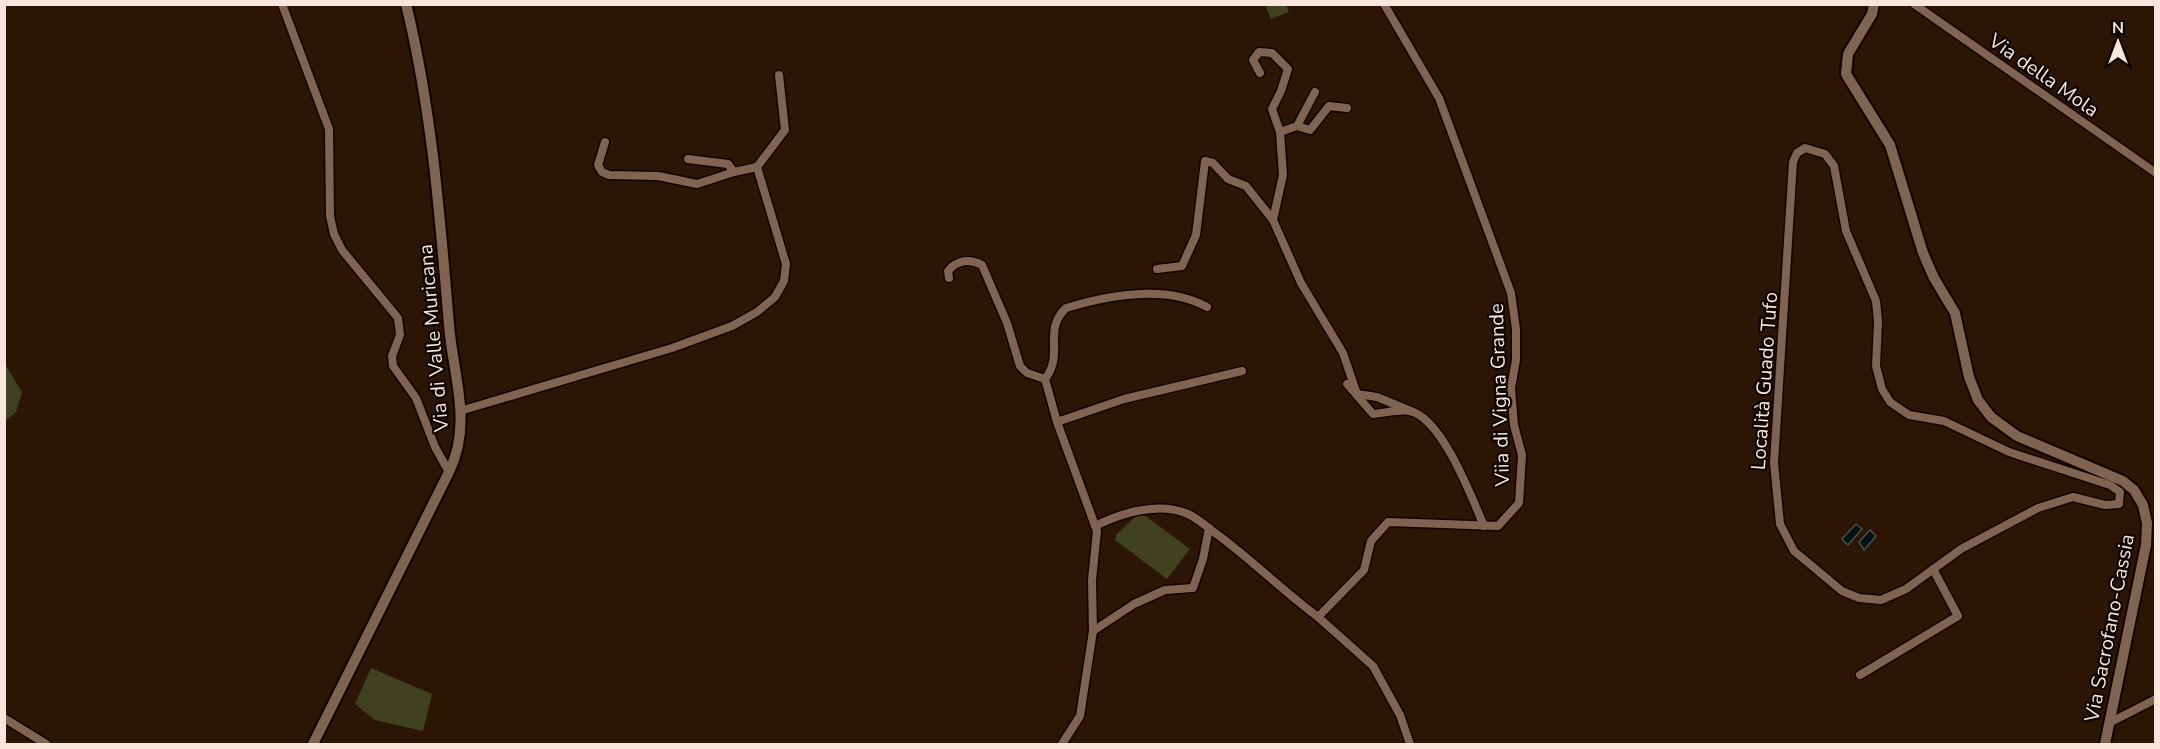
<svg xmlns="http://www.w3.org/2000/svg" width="2160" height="749" font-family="'Nunito Sans',sans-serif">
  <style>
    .green { fill: #40411e }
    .water { fill: #001013; stroke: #4a504f; stroke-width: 1.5 }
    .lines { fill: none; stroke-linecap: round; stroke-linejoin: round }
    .minor-casing { stroke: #140200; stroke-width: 11 }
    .tertiary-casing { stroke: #140200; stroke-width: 14 }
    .minor { stroke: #816352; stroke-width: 8 }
    .tertiary { stroke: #816352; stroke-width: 10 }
    .labels { text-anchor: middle; stroke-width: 4.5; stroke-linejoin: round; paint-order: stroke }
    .street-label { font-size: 20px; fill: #f8e6dc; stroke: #0e0502 }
  </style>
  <rect width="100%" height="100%" fill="#2d1506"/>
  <g class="green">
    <polygon points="1265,5 1286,5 1289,12 1271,19"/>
    <polygon points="5,364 22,392 16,412 5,421"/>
    <polygon points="1143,514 1190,549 1167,579 1115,540 1116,535 1137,515"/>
    <polygon points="371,668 432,694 423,731 375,720 355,704"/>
  </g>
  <g class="water">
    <polygon points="1856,524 1862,529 1848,545 1842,539"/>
    <polygon points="1870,530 1876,536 1864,550 1859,542"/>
  </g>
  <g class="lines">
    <defs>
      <g id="minor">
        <polyline points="282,4 329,129 330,216 334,234 342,250 398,318 400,335 392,356 393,366 416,398 435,447 449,472"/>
        <polyline points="1914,4 2156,173"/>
        <polyline points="1260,73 1253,60 1259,52 1272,53 1288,69 1281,91 1272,109 1280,132 1283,175 1273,220 1301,283 1343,353 1357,394 1377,397 1411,411"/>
        <polyline points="1297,126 1310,130 1329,106 1347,108"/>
        <polyline points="1280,132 1297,126 1315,92"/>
        <polyline points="605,142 598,165 602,172 609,175 658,176 697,184 734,172"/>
        <polygon points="1805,148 1825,154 1834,166 1846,231 1876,301 1878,322 1876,366 1882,389 1890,402 1909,415 1944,421 2009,452 2110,485 2120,492 2119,504 2105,505 2073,497 2038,508 1961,549 1906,589 1881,600 1859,598 1842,591 1794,551 1780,524 1774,463 1793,162 1797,153"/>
        <polyline points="688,159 728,164 734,172 757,167"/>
        <polyline points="1157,269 1182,266 1196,235 1205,161 1213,163 1228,179 1246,186 1273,220"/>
        <path d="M949 278 948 271C957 260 970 258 982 265L1007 323 1020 366 1027 373 1045 379C1065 353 1042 331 1066 308 1109 295 1166 284 1207 307"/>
        <polyline points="1045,379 1057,422 1097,531 1092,580 1093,631 1080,716 1062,744"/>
        <path d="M1347 384 1373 414C1385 413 1399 409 1410 411 1442 418 1472 498 1484 526"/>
        <polyline points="460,411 672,348 732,326 757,312 775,297 784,281 786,264 757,167 785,130 779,75"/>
        <polyline points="1057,422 1124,399 1242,371"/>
        <path d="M1095 526C1121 513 1160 501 1188 514 1199 519 1209 529 1218 535 1253 561 1283 591 1318 617L1364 570 1371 541 1388 522 1498 526 1519 503 1522 455 1514 425 1511 388 1516 360V329L1511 293 1439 98 1384 4"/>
        <polyline points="1318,617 1373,666 1400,715 1410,744"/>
        <polyline points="1093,631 1134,604 1165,590 1193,588 1203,559 1209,528"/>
        <polyline points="1860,675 1958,616 1933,569"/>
        <polyline points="4,718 46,744"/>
        <polyline points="2109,723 2156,699"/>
      </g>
      <g id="tertiary">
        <polyline points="1874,4 1872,14 1848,54 1846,74 1890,145 1923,253 1934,278 1955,313 1969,377 1978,400 1991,417 2017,436 2123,481 2134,490 2143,505 2147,523 2146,545 2105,744"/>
        <path d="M313 744 449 472C473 423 453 376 449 325 440 217 432 110 406 4"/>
      </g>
    </defs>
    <use href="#minor" class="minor-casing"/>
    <use href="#tertiary" class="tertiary-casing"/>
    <use href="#minor" class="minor"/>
    <use href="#tertiary" class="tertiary"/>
  </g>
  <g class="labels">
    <g class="street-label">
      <text transform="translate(2044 75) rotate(35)" y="7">Via della Mola</text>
      <text transform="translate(433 338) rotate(-95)" y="7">Via di Valle Muricana</text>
      <text transform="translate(1764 381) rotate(-86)" y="7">Località Guado Tufo</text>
      <text transform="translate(1499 395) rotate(-92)" y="7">Viia di Vigna Grande</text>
      <text transform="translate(2109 628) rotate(-79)" y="7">Via Sacrofano-Cassia</text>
    </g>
  </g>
  <rect width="2160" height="749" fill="none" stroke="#f8e6dc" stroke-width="12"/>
  <g transform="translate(2118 42)" stroke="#0e0502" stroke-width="4.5" paint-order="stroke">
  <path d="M0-4.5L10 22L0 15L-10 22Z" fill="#f8e6dc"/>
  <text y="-9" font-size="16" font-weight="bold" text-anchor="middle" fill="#f8e6dc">N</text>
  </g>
</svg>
